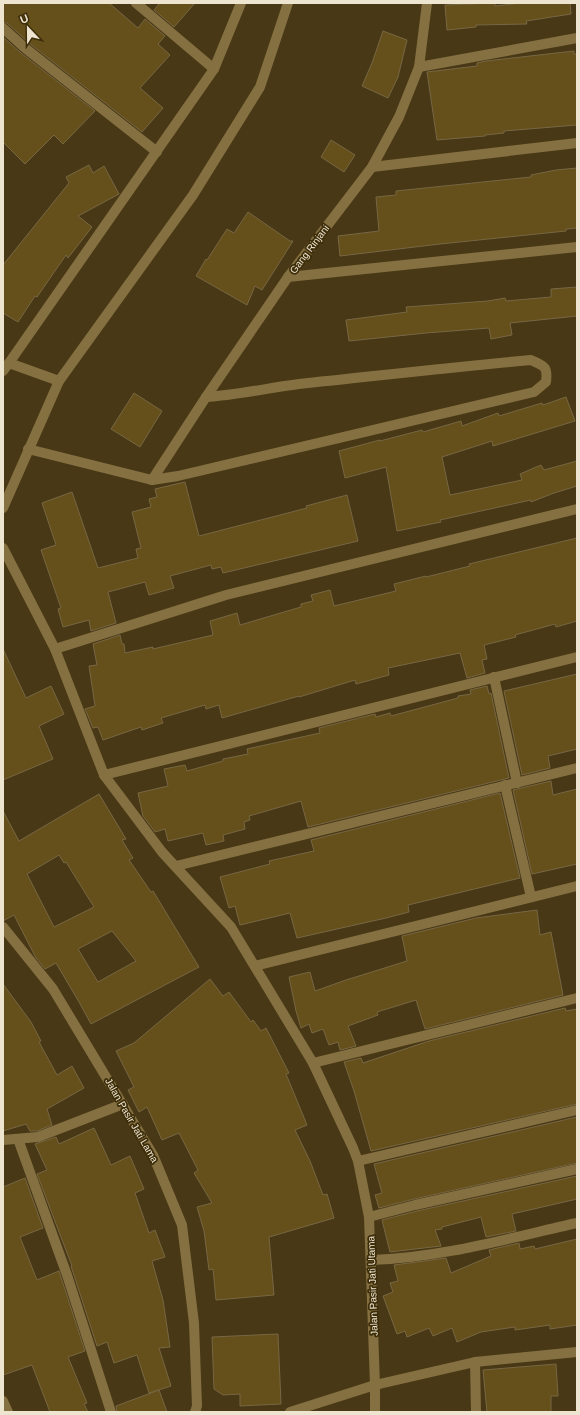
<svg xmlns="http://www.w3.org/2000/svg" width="580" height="1415" font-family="Helvetica,sans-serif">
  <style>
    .building { fill: #654f1b; stroke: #776743; fill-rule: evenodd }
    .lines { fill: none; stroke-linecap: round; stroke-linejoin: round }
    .minor { stroke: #857042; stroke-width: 10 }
    .labels { text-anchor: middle; stroke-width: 3.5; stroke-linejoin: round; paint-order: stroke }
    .street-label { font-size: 10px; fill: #eee5d1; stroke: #3d2e09 }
  </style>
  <rect width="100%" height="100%" fill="#483815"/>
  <g class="building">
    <polygon points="3,3 109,3 138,28 145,19 165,36 158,44 170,55 140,88 163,108 142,132 29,43 7,23 3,22"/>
    <polygon points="160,3 195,3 174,27 154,10"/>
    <polygon points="495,3 495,6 521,3 570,3 571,14 526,21 527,24 476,25 476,27 447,30 445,5"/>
    <polygon points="383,31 407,40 398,77 388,98 362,86 372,63"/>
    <polygon points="3,37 21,53 95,111 63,144 54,135 25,164 3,142"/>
    <polygon points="574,51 574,54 577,54 577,125 504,131 504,133 485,135 485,136 437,140 427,72 477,66 477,63 486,61"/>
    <polygon points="331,140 355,155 344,172 321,157"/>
    <polygon points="89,165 93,173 104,166 119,194 78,216 92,227 68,258 66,255 37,297 35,296 18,322 3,313 3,265 69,183 66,177"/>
    <polygon points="577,168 577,228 566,229 566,231 440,244 340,256 338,236 379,231 376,197 396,195 396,191 531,177 531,175 556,170"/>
    <polygon points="248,212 290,241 293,241 262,290 255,286 247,305 196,276 206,259 207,260 227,229 234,233"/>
    <polygon points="577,287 577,316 510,323 512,335 491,339 489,328 426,333 349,341 346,320 407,312 406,307 488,301 505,298 506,301 551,297 551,289"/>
    <polygon points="134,393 162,411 140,447 111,429"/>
    <polygon points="566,397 575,421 493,446 492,441 442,457 450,495 522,480 520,474 541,465 544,470 577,461 577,486 554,493 531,502 531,500 440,520 441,522 397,531 386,467 345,478 339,451 380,440 380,441 422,430 423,432 461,421 462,426 498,413 499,416 542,403 543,405"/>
    <polygon points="185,482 199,536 307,508 306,506 347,495 358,541 223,573 221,567 212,569 211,565 170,576 174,588 149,595 145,582 108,592 116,623 91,631 89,620 63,627 58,609 61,608 41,550 56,545 42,503 72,492 98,568 138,558 136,549 141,548 132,512 151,507 149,499 157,497 155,489"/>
    <polygon points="577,538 577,621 556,627 555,624 515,635 516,637 484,645 487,659 482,660 485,673 467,678 460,653 388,668 389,675 356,684 355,680 299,697 299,696 222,718 219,705 206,709 205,705 161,718 163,723 142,730 141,727 103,740 98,727 93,728 85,709 95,706 89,666 97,665 93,644 120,635 122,644 124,644 125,653 153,647 153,649 213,635 210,621 237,613 240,625 301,607 301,604 313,601 311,595 330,590 334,606 396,591 394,584 426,576 426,577 470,566 469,564"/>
    <polygon points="3,649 26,698 51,686 64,714 39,726 53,759 3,780"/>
    <polygon points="577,674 577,749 548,756 550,768 522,775 504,691"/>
    <polygon points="487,686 489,694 491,693 509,778 308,827 301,801 249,816 250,820 244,822 245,829 223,835 224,841 206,845 203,833 168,841 165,829 155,832 143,816 138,793 168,786 164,769 185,765 187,771 223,761 223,759 248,754 247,749 320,733 319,728 375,714 376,717 390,713 391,716 458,698 458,696 471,694 470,690"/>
    <polygon points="551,781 553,795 577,789 577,864 532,874 513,790"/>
    <polygon points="500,793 520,878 408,905 409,912 386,918 297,938 290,913 240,925 235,906 229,908 220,877 270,864 269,861 314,851 311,840"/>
    <path d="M99 794 126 839 122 840 133 858 129 860 151 892 153 891 199 967 91 1024 79 1002 56 963 45 969 36 958 14 915 3 921V811L19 841ZM59 855 64 863 66 862 94 907 54 927 27 874ZM112 931 136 961 98 982 78 949Z"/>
    <polygon points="537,910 540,935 551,932 563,995 425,1029 416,1000 377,1012 378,1015 348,1026 356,1046 340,1050 338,1042 329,1045 323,1029 312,1033 309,1024 301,1028 296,1011 289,977 310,972 315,991 346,980 407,961 402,936 476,918"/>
    <polygon points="210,979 223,996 229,992 251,1022 253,1020 261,1031 266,1028 289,1073 286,1074 307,1125 295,1130 310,1161 323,1195 327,1194 334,1218 269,1237 274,1295 216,1300 213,1269 209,1270 204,1231 197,1207 212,1203 194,1173 198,1170 179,1133 162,1140 147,1107 139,1112 128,1090 134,1087 116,1051 134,1043"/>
    <polygon points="3,984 31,1022 41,1041 39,1042 57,1075 72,1066 84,1088 47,1109 52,1125 37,1131 30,1131 26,1124 3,1131"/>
    <polygon points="565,1008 566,1011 577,1009 577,1104 371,1151 354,1091 344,1062 361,1058 363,1063 429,1041"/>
    <polygon points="577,1117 577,1163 414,1199 379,1208 375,1195 382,1193 374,1164"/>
    <polygon points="94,1128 111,1165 130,1156 144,1189 135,1193 149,1233 155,1230 165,1257 152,1261 163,1300 170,1347 159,1348 171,1386 149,1393 137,1355 114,1363 107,1342 97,1346 71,1266 72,1266 37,1174 47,1170 35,1144 56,1137 59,1144"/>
    <polygon points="577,1176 577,1199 512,1214 516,1231 486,1237 481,1217 442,1227 442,1229 435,1230 441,1246 390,1252 382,1220 417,1211"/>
    <polygon points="25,1178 43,1228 20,1237 37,1280 59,1271 85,1351 68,1357 87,1403 84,1404 88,1412 50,1412 32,1365 3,1375 3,1187"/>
    <polygon points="577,1239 577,1325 550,1329 550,1325 515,1330 515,1327 481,1332 457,1342 452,1328 433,1336 429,1328 407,1337 405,1331 397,1334 383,1296 393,1292 390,1283 398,1281 394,1265 446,1258 451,1273 491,1256 489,1250 519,1243 520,1249 534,1246 535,1249"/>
    <polygon points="278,1334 281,1404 240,1406 240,1394 223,1395 214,1389 212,1337"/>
    <polygon points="556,1364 558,1396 551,1396 551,1412 487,1412 483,1370"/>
    <polygon points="159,1390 167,1412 117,1412 116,1406"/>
  </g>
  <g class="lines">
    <g class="minor">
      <polyline points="136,3 214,69"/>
      <polyline points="3,28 25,48 157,152"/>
      <polyline points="419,67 577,38"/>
      <polyline points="372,167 577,143"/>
      <polyline points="288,277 577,247"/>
      <polyline points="9,363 214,69 241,3"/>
      <polyline points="3,371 9,363 59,381"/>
      <path d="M28 449 152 480 178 476 534 392 546 382C548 366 544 366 531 360 453 367 376 376 299 384 268 388 237 395 206 397"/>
      <polyline points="152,480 206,397 288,277 372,167 399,117 419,67 427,3"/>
      <polyline points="3,508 59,381 193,195 260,87 288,3"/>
      <polyline points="577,509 226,595 55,649 104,775 577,657"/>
      <polyline points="3,548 55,649"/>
      <polyline points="494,677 517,783"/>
      <polyline points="104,775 162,852 231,927 313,1063 353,1148 358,1161 369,1217 375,1385 375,1412"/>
      <polyline points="505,785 531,897"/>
      <polyline points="176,866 577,768"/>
      <polyline points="3,927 53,989 153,1155 182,1225 194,1323 197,1406 195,1412"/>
      <polyline points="255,966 577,886"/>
      <polyline points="313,1063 577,998"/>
      <polyline points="18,1139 67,1275 111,1412"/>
      <polyline points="3,1140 38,1137 123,1104"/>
      <polyline points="358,1161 577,1110"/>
      <polyline points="369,1217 415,1205 577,1169"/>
      <path d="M371 1260C441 1258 509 1238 577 1223"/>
      <polyline points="475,1362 476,1412"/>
      <polyline points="3,1401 8,1412"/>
      <polyline points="290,1412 375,1385 475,1362 577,1352"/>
    </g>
  </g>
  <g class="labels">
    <g class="street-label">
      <text transform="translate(309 249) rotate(-53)" y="4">Gang Rinjani</text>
      <text transform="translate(132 1120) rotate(60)" y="4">Jalan Pasir Jati Lama</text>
      <text transform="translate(372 1286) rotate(-92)" y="4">Jalan Pasir Jati Utama</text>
    </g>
  </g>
  <rect width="580" height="1415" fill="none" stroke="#eee5d1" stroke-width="8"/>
  <g transform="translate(28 28) rotate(338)" stroke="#3d2e09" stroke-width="3" paint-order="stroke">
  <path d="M0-3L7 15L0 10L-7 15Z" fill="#eee5d1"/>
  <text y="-6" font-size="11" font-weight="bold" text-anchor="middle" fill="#eee5d1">U</text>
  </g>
</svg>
